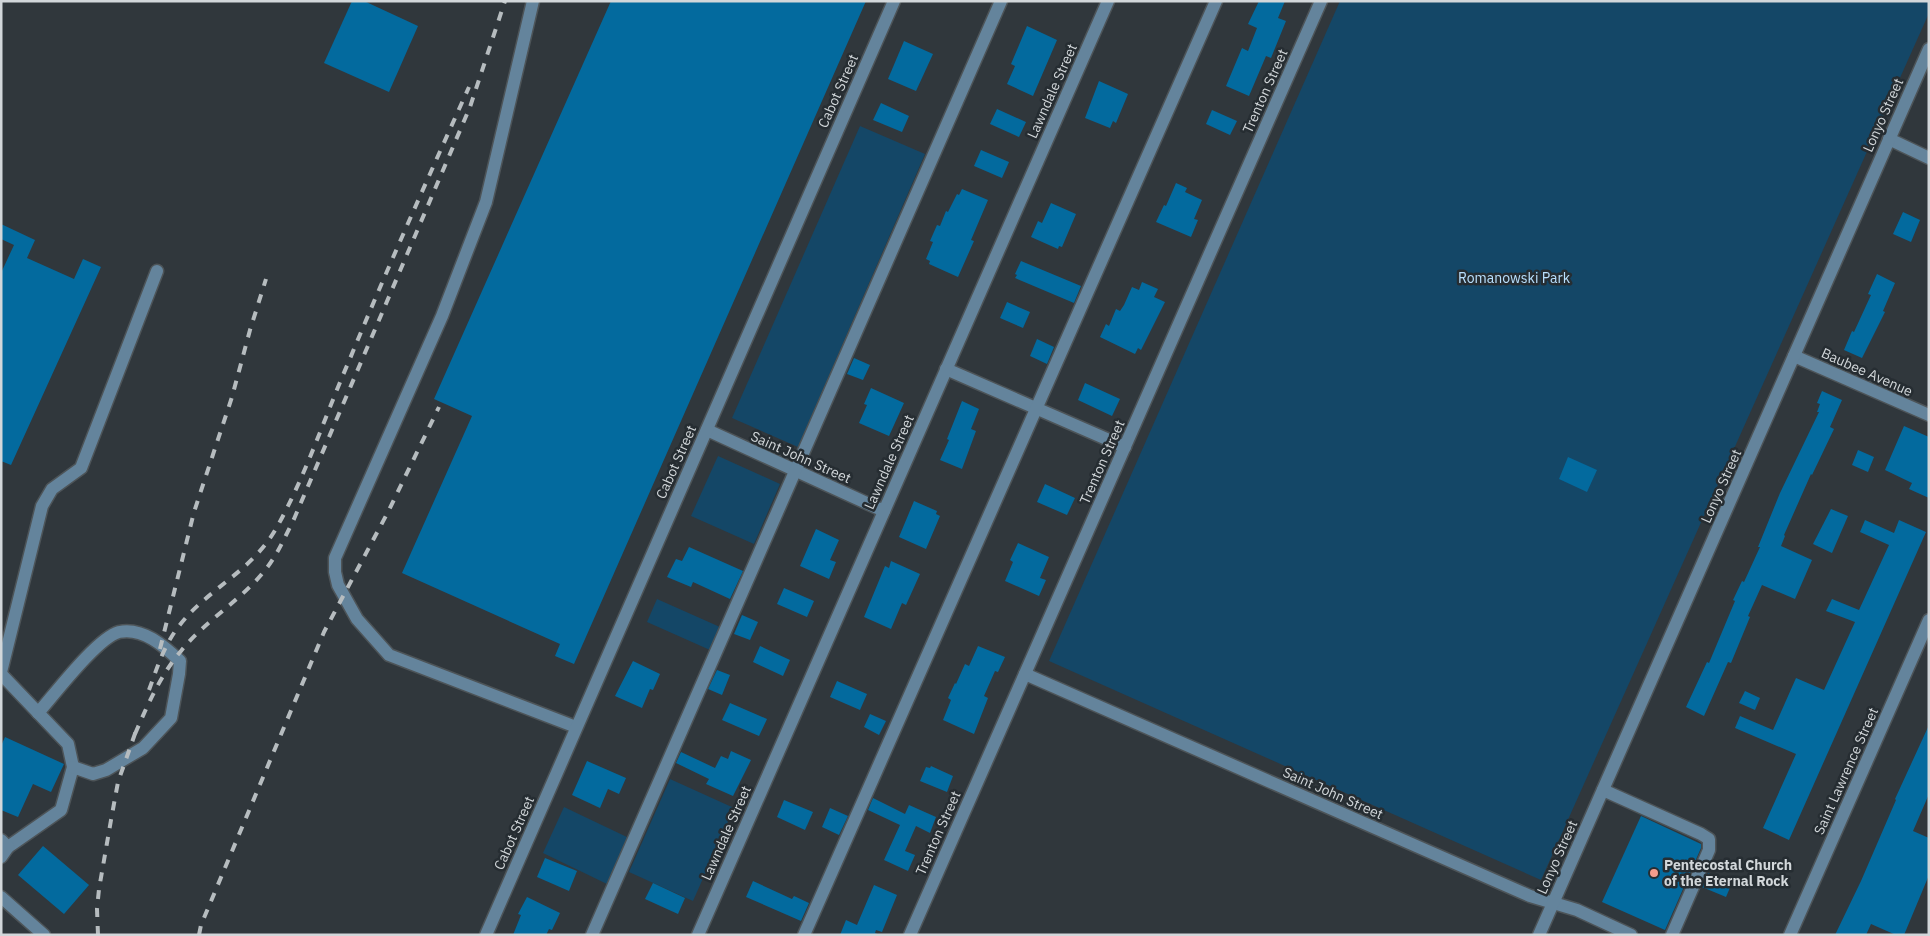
<svg xmlns="http://www.w3.org/2000/svg" width="1930" height="936" font-family="'IBM Plex Sans',sans-serif">
  <style>
    .green { fill: #144767 }
    .building { fill: #036a9e }
    .lines { fill: none; stroke-linecap: round; stroke-linejoin: round }
    .minor-casing { stroke: #4d5458; stroke-width: 15 }
    .minor { stroke: #64849c; stroke-width: 12 }
    .rail { stroke: #b6bcbf; stroke-width: 4; stroke-dasharray: 9 9; stroke-linecap: butt }
    .poi-dot { fill: #f59d8d; stroke: #262d32; stroke-width: 2 }
    .labels { text-anchor: middle; stroke-width: 5; stroke-linejoin: round; paint-order: stroke }
    .street-label { font-size: 14px; fill: #d2d7da; stroke: #262d32 }
    .park-label { font-size: 14px; fill: #b9e0fe; stroke: #262d32 }
    .poi-label { font-size: 14px; font-weight: bold; fill: #d2d7da; stroke: #262d32; text-anchor: start }
  </style>
  <rect width="100%" height="100%" fill="#30373c"/>
  <g class="green">
    <polygon points="1340,1 1929,1 1929,13 1541,880 1049,661"/>
    <polygon points="860,126 925,154 798,447 732,418"/>
    <polygon points="718,456 780,484 754,544 691,516"/>
    <polygon points="657,599 720,627 710,650 647,622"/>
    <polygon points="670,779 734,808 693,901 629,872"/>
    <polygon points="564,807 629,838 607,884 543,853"/>
  </g>
  <g class="building">
    <polygon points="352,1 364,1 418,26 389,92 324,63"/>
    <polygon points="611,1 866,1 574,664 555,656 560,644 402,573 472,416 434,399"/>
    <polygon points="1259,1 1285,1 1278,18 1286,21 1271,58 1266,56 1249,96 1226,86 1242,48 1248,51 1257,28 1248,24"/>
    <polygon points="1027,26 1057,40 1033,96 1007,84 1015,66 1011,64"/>
    <polygon points="904,41 933,54 916,91 888,79"/>
    <polygon points="1099,81 1128,94 1116,123 1113,121 1110,128 1085,118"/>
    <polygon points="881,103 909,116 902,132 873,120"/>
    <polygon points="997,109 1026,122 1019,137 990,124"/>
    <polygon points="1212,110 1237,121 1230,135 1206,124"/>
    <polygon points="981,150 1009,162 1002,178 974,166"/>
    <polygon points="1176,183 1187,188 1185,192 1202,200 1194,219 1198,220 1191,237 1156,222 1164,205 1166,206"/>
    <polygon points="962,189 988,200 971,240 974,241 958,277 929,264 930,261 926,259 933,242 930,241 937,225 940,226 946,211 948,212 957,194 959,195"/>
    <polygon points="1051,203 1076,214 1062,247 1059,246 1058,249 1031,237 1038,221 1042,223"/>
    <polygon points="1903,212 1920,220 1911,242 1893,234"/>
    <polygon points="1,224 35,240 27,258 74,279 83,259 101,267 11,465 1,461 1,273 14,245 1,239"/>
    <polygon points="1021,261 1081,286 1074,303 1015,278 1017,275 1015,274"/>
    <polygon points="1877,274 1895,283 1883,311 1885,312 1862,358 1844,350 1852,331 1854,332 1871,295 1868,294"/>
    <polygon points="1142,282 1158,289 1154,297 1165,302 1141,350 1138,348 1135,354 1100,337 1106,324 1109,326 1116,309 1120,311 1124,305 1132,287 1139,290"/>
    <polygon points="1007,302 1030,312 1023,328 1000,318"/>
    <polygon points="1037,339 1054,347 1047,364 1030,356"/>
    <polygon points="854,358 870,365 863,380 847,374"/>
    <polygon points="1085,383 1120,399 1112,416 1078,400"/>
    <polygon points="871,388 904,403 889,436 859,423 867,405 864,404"/>
    <polygon points="1822,391 1842,400 1830,427 1834,429 1812,475 1811,474 1784,535 1785,536 1781,546 1812,560 1795,599 1762,585 1748,616 1750,617 1731,663 1728,662 1704,716 1686,707 1707,662 1709,663 1735,601 1733,600 1742,581 1744,582 1760,547 1758,547 1780,493 1819,412 1817,412 1820,404 1817,403"/>
    <polygon points="962,401 979,409 971,429 976,431 962,469 940,460 949,440 947,439"/>
    <polygon points="1904,426 1929,437 1929,498 1909,489 1912,483 1885,470"/>
    <polygon points="1858,450 1874,457 1868,472 1852,465"/>
    <polygon points="1568,457 1597,470 1587,492 1559,479"/>
    <polygon points="1045,484 1075,498 1067,515 1037,502"/>
    <polygon points="914,501 937,511 936,514 940,516 926,549 899,537"/>
    <polygon points="1831,509 1848,516 1832,553 1813,544"/>
    <polygon points="1865,520 1894,533 1899,520 1926,532 1789,840 1763,828 1796,754 1735,728 1740,716 1773,730 1796,678 1824,690 1855,622 1826,611 1832,599 1859,610 1889,545 1860,532"/>
    <polygon points="816,529 839,540 830,560 836,562 829,579 800,566"/>
    <polygon points="1018,543 1049,557 1040,578 1046,580 1039,596 1005,581 1013,562 1010,560"/>
    <polygon points="689,547 743,571 730,599 693,582 691,587 667,577 676,559 682,561"/>
    <polygon points="891,561 920,574 906,605 902,603 891,629 864,617 885,566 889,568"/>
    <polygon points="784,588 814,601 807,617 777,604"/>
    <polygon points="742,615 758,622 750,640 734,634"/>
    <polygon points="760,646 790,660 783,676 753,662"/>
    <polygon points="978,646 1005,657 998,672 995,671 984,696 988,698 974,734 943,720 951,700 948,698 955,683 956,684 965,664 969,666"/>
    <polygon points="633,661 660,674 653,690 650,689 642,708 615,696"/>
    <polygon points="717,670 730,675 722,695 708,689"/>
    <polygon points="837,681 867,694 860,710 830,697"/>
    <polygon points="1745,691 1760,698 1755,710 1739,703"/>
    <polygon points="730,703 767,719 759,736 722,720"/>
    <polygon points="870,714 886,721 879,735 864,727"/>
    <polygon points="1929,725 1929,794 1913,831 1929,838 1929,875 1904,935 1896,935 1871,924 1866,935 1835,935 1861,881 1896,800 1895,799"/>
    <polygon points="5,737 64,764 51,792 33,784 18,817 1,810 1,746"/>
    <polygon points="731,751 751,760 733,796 706,784 709,779 676,763 681,752 715,768 721,756 728,759"/>
    <polygon points="587,761 626,778 619,794 608,789 600,808 572,795"/>
    <polygon points="931,766 953,776 947,792 920,781 926,767 930,768"/>
    <polygon points="873,798 905,814 909,805 936,817 930,833 916,826 905,851 915,855 908,871 884,860 900,825 868,810"/>
    <polygon points="784,800 813,812 805,830 777,817"/>
    <polygon points="830,808 848,816 839,835 822,827"/>
    <polygon points="1641,816 1701,844 1701,848 1665,930 1602,902"/>
    <polygon points="43,846 89,885 64,914 18,875"/>
    <polygon points="545,858 577,871 569,891 537,877"/>
    <polygon points="1708,873 1732,883 1726,897 1702,887"/>
    <polygon points="753,881 792,899 794,896 809,903 801,921 746,897"/>
    <polygon points="653,883 685,898 678,914 645,899"/>
    <polygon points="874,885 897,895 882,932 876,930 875,933 880,935 840,935 846,920 857,925"/>
    <polygon points="527,897 560,913 552,930 549,929 546,935 513,935 521,915 518,914"/>
  </g>
  <g class="lines">
    <defs>
      <g id="minor">
        <polyline points="533,1 486,202 442,316 335,558 335,572 338,585 357,619 389,655 576,727"/>
        <polyline points="1889,139 1929,158"/>
        <polyline points="1794,356 1929,415"/>
        <polyline points="946,369 1125,447"/>
        <polyline points="707,430 884,511"/>
        <polyline points="1,672 42,506 52,489 81,468 157,271"/>
        <polyline points="1,674 68,744 73,767 61,810 8,847"/>
        <polyline points="1025,674 1530,896 1577,910 1631,935"/>
        <path d="M38 713C54 695 97 638 119 632 143 627 164 646 180 661L179 674 171 718 143 748 106 770 93 774 73 767"/>
        <polyline points="1603,790 1701,834 1709,839 1709,850 1672,935"/>
        <polyline points="1,840 8,847 1,857"/>
        <polyline points="1,897 44,935"/>
        <polyline points="486,935 894,1"/>
        <polyline points="592,935 1001,1"/>
        <polyline points="698,935 1108,1"/>
        <polyline points="804,935 1216,1"/>
        <polyline points="910,935 1321,1"/>
        <polyline points="1539,935 1929,49"/>
        <polyline points="1790,935 1929,620"/>
      </g>
    </defs>
    <use href="#minor" class="minor-casing"/>
    <use href="#minor" class="minor"/>
    <g class="rail">
      <polyline points="160,649 194,512 232,397 250,330 266,279"/>
      <path d="M149 690C157 668 164 645 179 626 208 588 252 572 277 527 306 475 325 416 349 361 387 269 428 178 469 87"/>
      <path d="M135 734C148 704 160 676 181 651 204 622 237 603 261 575 276 558 284 539 294 519L470 107 505 1"/>
      <polyline points="98,935 97,909 99,889 111,820 118,782 137,728"/>
      <polyline points="199,935 201,925 324,632 388,512 439,407"/>
    </g>
  </g>
  <circle class="poi-dot" cx="1654" cy="873" r="5"/>
  <g class="labels">
    <g class="street-label">
      <text transform="translate(838 91) rotate(-66)" y="5">Cabot Street</text>
      <text transform="translate(1052 91) rotate(-66)" y="5">Lawndale Street</text>
      <text transform="translate(1265 91) rotate(-66)" y="5">Trenton Street</text>
      <text transform="translate(1883 115) rotate(-66)" y="5">Lonyo Street</text>
      <text transform="translate(1867 372) rotate(24)" y="5">Baubee Avenue</text>
      <text transform="translate(801 457) rotate(24)" y="5">Saint John Street</text>
      <text transform="translate(676 462) rotate(-66)" y="5">Cabot Street</text>
      <text transform="translate(889 462) rotate(-66)" y="5">Lawndale Street</text>
      <text transform="translate(1102 462) rotate(-66)" y="5">Trenton Street</text>
      <text transform="translate(1721 486) rotate(-66)" y="5">Lonyo Street</text>
      <text transform="translate(1846 771) rotate(-66)" y="5">Saint Lawrence Street</text>
      <text transform="translate(1333 793) rotate(24)" y="5">Saint John Street</text>
      <text transform="translate(514 833) rotate(-66)" y="5">Cabot Street</text>
      <text transform="translate(726 833) rotate(-66)" y="5">Lawndale Street</text>
      <text transform="translate(938 833) rotate(-66)" y="5">Trenton Street</text>
      <text transform="translate(1557 857) rotate(-66)" y="5">Lonyo Street</text>
    </g>
    <g class="park-label">
      <text x="1514" y="283">Romanowski Park</text>
    </g>
    <g class="poi-label">
      <text x="1664" y="870">Pentecostal Church<tspan x="1664" dy="16">of the Eternal Rock</tspan></text>
    </g>
  </g>
  <rect width="1930" height="936" fill="none" stroke="#d2d7da" stroke-width="5"/>
</svg>
